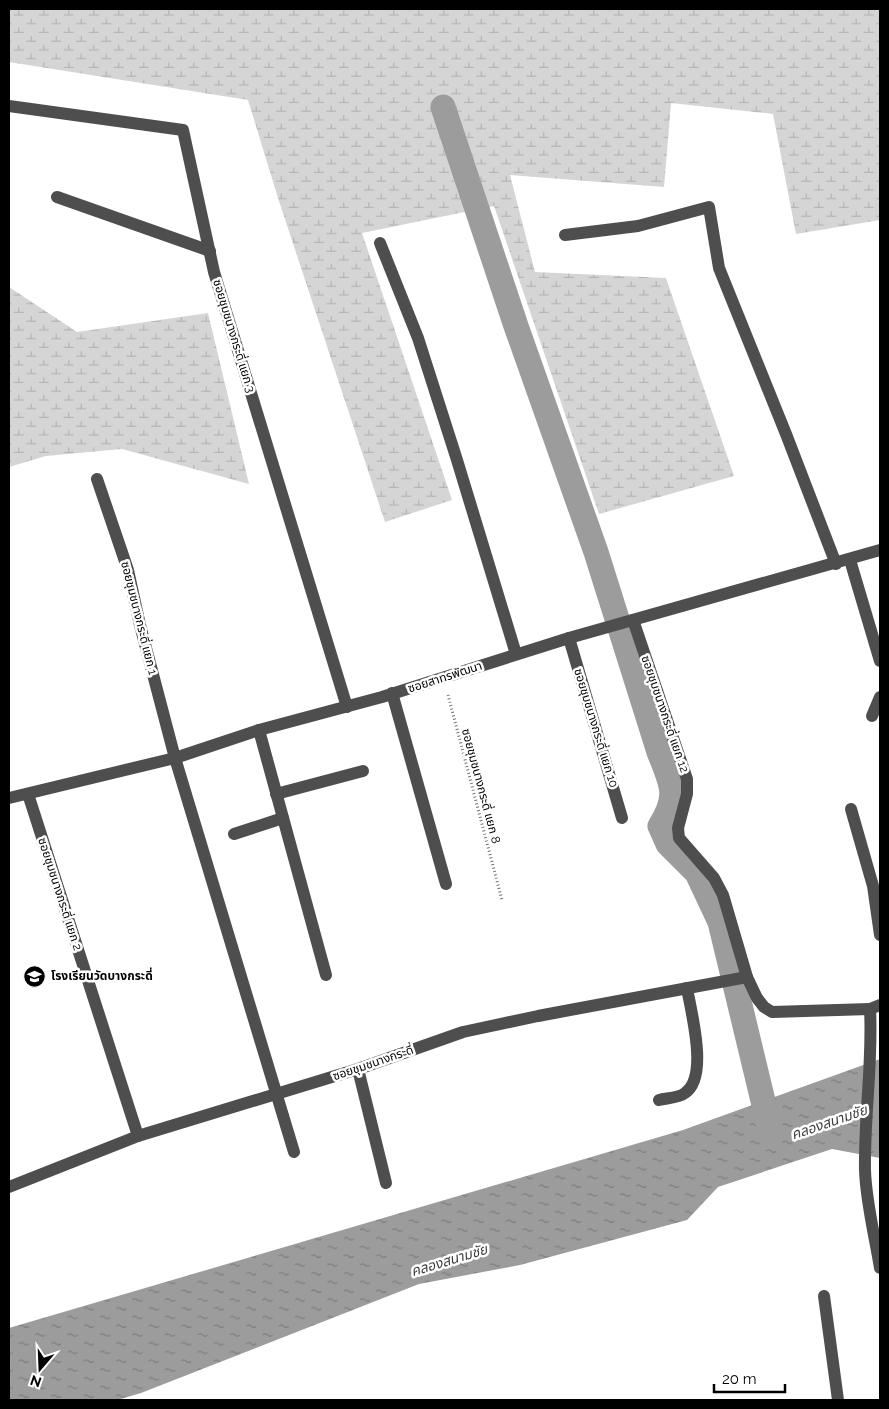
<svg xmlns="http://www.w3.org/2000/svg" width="889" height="1409" font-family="Raleway,'Noto Sans Thai',sans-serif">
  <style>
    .wetland { fill: url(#wetland-marsh) }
    .water { fill: url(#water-ripples) }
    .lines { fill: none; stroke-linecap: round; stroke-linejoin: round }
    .canal { stroke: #9c9c9c; stroke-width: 25 }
    .path { stroke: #707070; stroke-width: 3; stroke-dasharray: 1 2.5; stroke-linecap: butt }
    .minor { stroke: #4e4e4e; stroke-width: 12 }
    .labels { text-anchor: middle; stroke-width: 5; stroke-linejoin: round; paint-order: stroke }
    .street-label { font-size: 12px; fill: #000; stroke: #fff }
    .poi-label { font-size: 12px; font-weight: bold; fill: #000; stroke: #fff; text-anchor: start }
    .water-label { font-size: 14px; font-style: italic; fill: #3d3d3d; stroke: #fff }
  </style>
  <defs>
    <pattern id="wetland-marsh" width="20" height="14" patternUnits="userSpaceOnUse" patternTransform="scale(1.25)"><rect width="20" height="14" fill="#d5d5d5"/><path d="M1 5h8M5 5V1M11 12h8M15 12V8" fill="none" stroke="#b5b5b5"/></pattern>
    <pattern id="water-ripples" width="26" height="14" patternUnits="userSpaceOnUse" patternTransform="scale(1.25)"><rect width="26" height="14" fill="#9c9c9c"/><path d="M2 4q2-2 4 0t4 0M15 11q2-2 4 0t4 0" fill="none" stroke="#7d7d7d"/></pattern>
  </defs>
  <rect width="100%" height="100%" fill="#fff"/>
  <g class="wetland">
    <polygon points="9,9 880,9 880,220 796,234 773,114 671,103 664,187 510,175 535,272 666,278 734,476 599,514 494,206 362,233 452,500 385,522 278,198 248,100 9,62"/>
    <polygon points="9,287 77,332 208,313 249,484 122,449 46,456 9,467"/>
  </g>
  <polygon class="water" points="880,1059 880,1158 832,1149 718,1187 687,1220 520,1265 419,1284 141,1393 117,1400 9,1400 9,1328 683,1130"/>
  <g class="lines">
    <path class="canal" d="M443 107 516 326 596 552 659 752C671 783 680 795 660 826L668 844 697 873 720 922 771 1134"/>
    <polyline class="path" points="448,695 502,900"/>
    <g class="minor">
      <polyline points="9,106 183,130 214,272 347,707"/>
      <polyline points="57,197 210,251"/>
      <polyline points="565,235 638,226 709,207 719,268 786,434 836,564"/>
      <polyline points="380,243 418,338 457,460 516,654"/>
      <polyline points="97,479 128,570 140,625 175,758 294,1152"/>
      <polyline points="850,560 880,661"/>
      <polyline points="633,620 687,779 687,794 678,828 679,838 714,878 723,895 747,977 757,998 764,1007 772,1012 870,1009"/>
      <polyline points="569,638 622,818"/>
      <polyline points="392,693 446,884"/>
      <polyline points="872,716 880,697"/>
      <polyline points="259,730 326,975"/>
      <polyline points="28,794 138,1136"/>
      <polyline points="276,794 363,771"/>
      <polyline points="9,798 175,758 259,730 382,697 569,638 880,550"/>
      <polyline points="851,809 873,886 880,935"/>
      <polyline points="234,834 283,818"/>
      <path d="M880 1005 870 1009C873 1063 864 1116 865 1170 866 1203 875 1236 880 1268"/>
      <polyline points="358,1069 386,1183"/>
      <path d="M659 1100C667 1098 679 1098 685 1093 709 1077 691 1012 687 988"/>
      <polyline points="9,1187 138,1136 358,1069 463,1032 538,1016 747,977"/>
      <polyline points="824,1296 838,1400"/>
    </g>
  </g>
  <defs>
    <symbol id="school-disc" viewBox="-11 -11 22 22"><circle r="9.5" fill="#000" stroke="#fff"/><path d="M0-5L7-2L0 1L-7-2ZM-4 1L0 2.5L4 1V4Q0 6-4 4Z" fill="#fff"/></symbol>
  </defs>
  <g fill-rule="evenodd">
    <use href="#school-disc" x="22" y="964" width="25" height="25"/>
  </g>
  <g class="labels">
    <g class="street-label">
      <text transform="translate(234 336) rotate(73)" y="4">ซอยชุมชนางกระดี่ แยก 3</text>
      <text transform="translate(139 618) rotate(76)" y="4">ซอยชุมชนางกระดี่ แยก 1</text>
      <text transform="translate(445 677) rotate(-18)" y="4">ซอยสาทรพัฒนา</text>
      <text transform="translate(665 714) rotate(71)" y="4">ซอยชุมชนางกระดี่ แยก 12</text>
      <text transform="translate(596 728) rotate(73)" y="4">ซอยชุมชนางกระดี่ แยก 10</text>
      <text transform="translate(481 786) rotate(75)" y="4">ซอยชุมชนางกระดี่ แยก 8</text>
      <text transform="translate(60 894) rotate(72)" y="4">ซอยชุมชนางกระดี่ แยก 2</text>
      <text transform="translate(373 1063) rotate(-19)" y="4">ซอยชุมชนางกระดี่</text>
    </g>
    <g class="poi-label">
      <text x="51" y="980">โรงเรียนวัดบางกระดี่</text>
    </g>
    <g class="water-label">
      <text transform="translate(829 1122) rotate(-19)" y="5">คลองสนามชัย</text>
      <text transform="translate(449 1260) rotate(-17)" y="5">คลองสนามชัย</text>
    </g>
  </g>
  <rect width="889" height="1409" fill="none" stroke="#000000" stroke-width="20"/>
  <g transform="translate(40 1369) rotate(199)" stroke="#ffffff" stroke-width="4" paint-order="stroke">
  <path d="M0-4L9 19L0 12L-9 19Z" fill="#000000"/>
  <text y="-8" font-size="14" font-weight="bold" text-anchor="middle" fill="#000000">N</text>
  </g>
  <path d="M714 1384v8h71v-8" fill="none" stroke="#000000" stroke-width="2.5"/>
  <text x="722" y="1384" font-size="15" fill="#000000" stroke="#ffffff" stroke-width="4" paint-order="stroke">20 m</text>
</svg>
